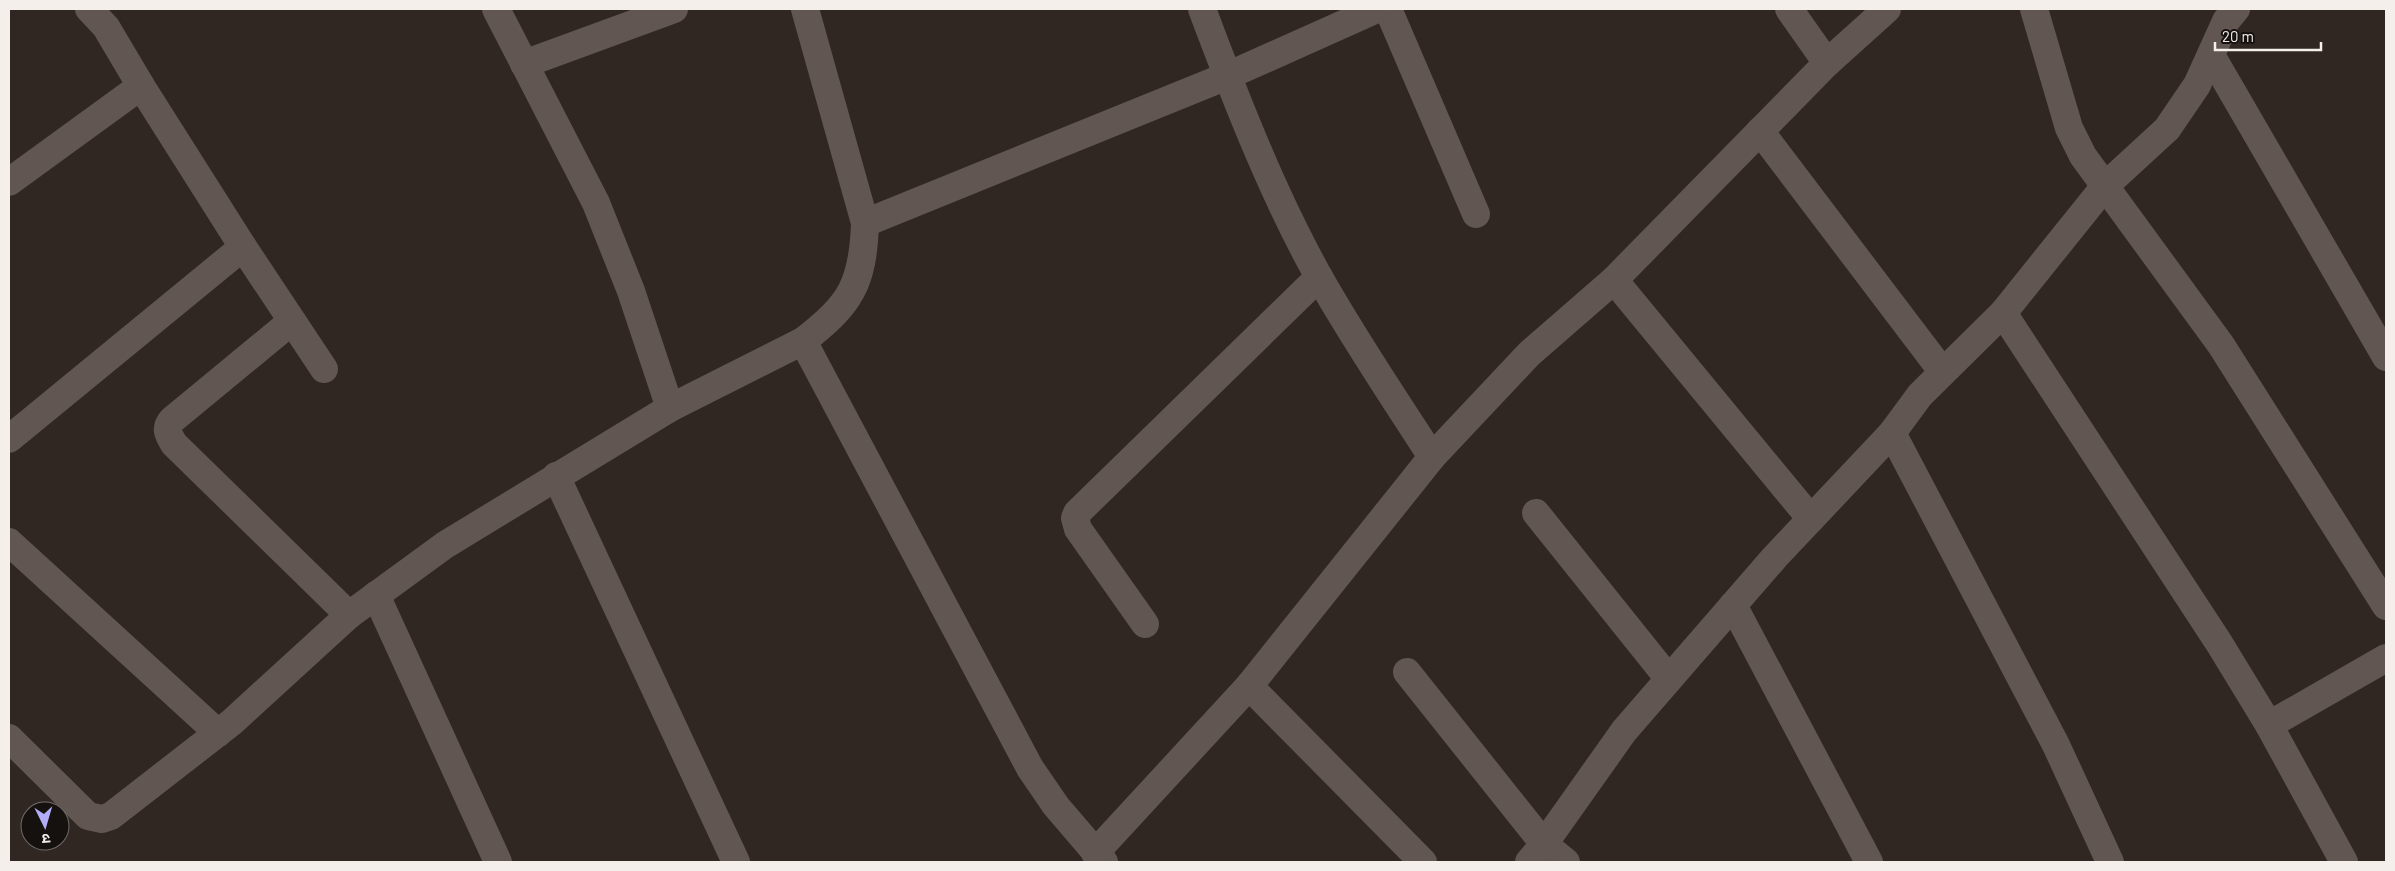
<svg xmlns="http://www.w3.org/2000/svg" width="2395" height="871" font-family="Barlow,'Noto Sans Devanagari',sans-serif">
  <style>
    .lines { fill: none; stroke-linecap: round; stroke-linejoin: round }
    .street { stroke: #615651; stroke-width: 28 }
  </style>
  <rect width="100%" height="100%" fill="#302723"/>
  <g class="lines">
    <g class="street">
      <polyline points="496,9 596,203 631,291 670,408"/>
      <path d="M1202 9C1235 97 1273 195 1319 277 1354 339 1394 398 1432 457"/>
      <polyline points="1388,9 1476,214"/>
      <polyline points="1789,9 1827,63"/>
      <polyline points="2034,9 2069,128 2083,156 2221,345 2386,606"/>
      <polyline points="2211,55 2386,357"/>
      <polyline points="524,64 674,9"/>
      <polyline points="141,86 243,247 324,369"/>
      <polyline points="1760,131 1942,371"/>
      <polyline points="9,182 141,86 106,27 89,9"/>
      <polyline points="865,223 1227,76 1377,9"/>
      <polyline points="1614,280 1811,519"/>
      <polyline points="2003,313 2219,643 2269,725 2344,862"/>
      <path d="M292 321 172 420C164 429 169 435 174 444L349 615"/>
      <path d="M803 341C851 304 863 284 865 223L805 9"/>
      <polyline points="1892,433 2056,745 2110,862"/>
      <polyline points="9,439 243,247"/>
      <polyline points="556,476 736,862"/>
      <polyline points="1536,513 1669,679"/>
      <polyline points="9,542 218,733"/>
      <polyline points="376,595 498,862"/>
      <polyline points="1733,605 1869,862"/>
      <polyline points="1145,624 1078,529 1075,518 1077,513 1319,277"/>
      <polyline points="1407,672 1544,844 1566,862"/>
      <polyline points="1249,686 1423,862"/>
      <polyline points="2269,725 2386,658"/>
      <polyline points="9,738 88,816 102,819 111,816 232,722 349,615 445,545 670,408 803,341 1030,768 1056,806 1104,862"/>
      <polyline points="1095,853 1249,686 1432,457 1529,354 1614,280 1827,63 1887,9"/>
      <polyline points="1529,862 1544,844 1624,731 1775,557 1892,433 1920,395 2003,313 2105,186 2167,129 2197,85 2226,21 2236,9"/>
    </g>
  </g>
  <rect width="2395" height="871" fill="none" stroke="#f5efec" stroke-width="20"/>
  <g transform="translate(45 826) rotate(175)"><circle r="24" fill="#15110f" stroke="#6f6a67"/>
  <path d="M0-4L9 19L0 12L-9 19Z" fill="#b2adf9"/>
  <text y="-8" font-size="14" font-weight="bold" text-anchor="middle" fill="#f5efec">उ</text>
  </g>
  <path d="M2215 42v8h106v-8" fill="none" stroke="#f5efec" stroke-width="2.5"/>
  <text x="2222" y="42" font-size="15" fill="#f5efec" stroke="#15110f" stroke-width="4" paint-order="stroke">20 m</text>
</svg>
